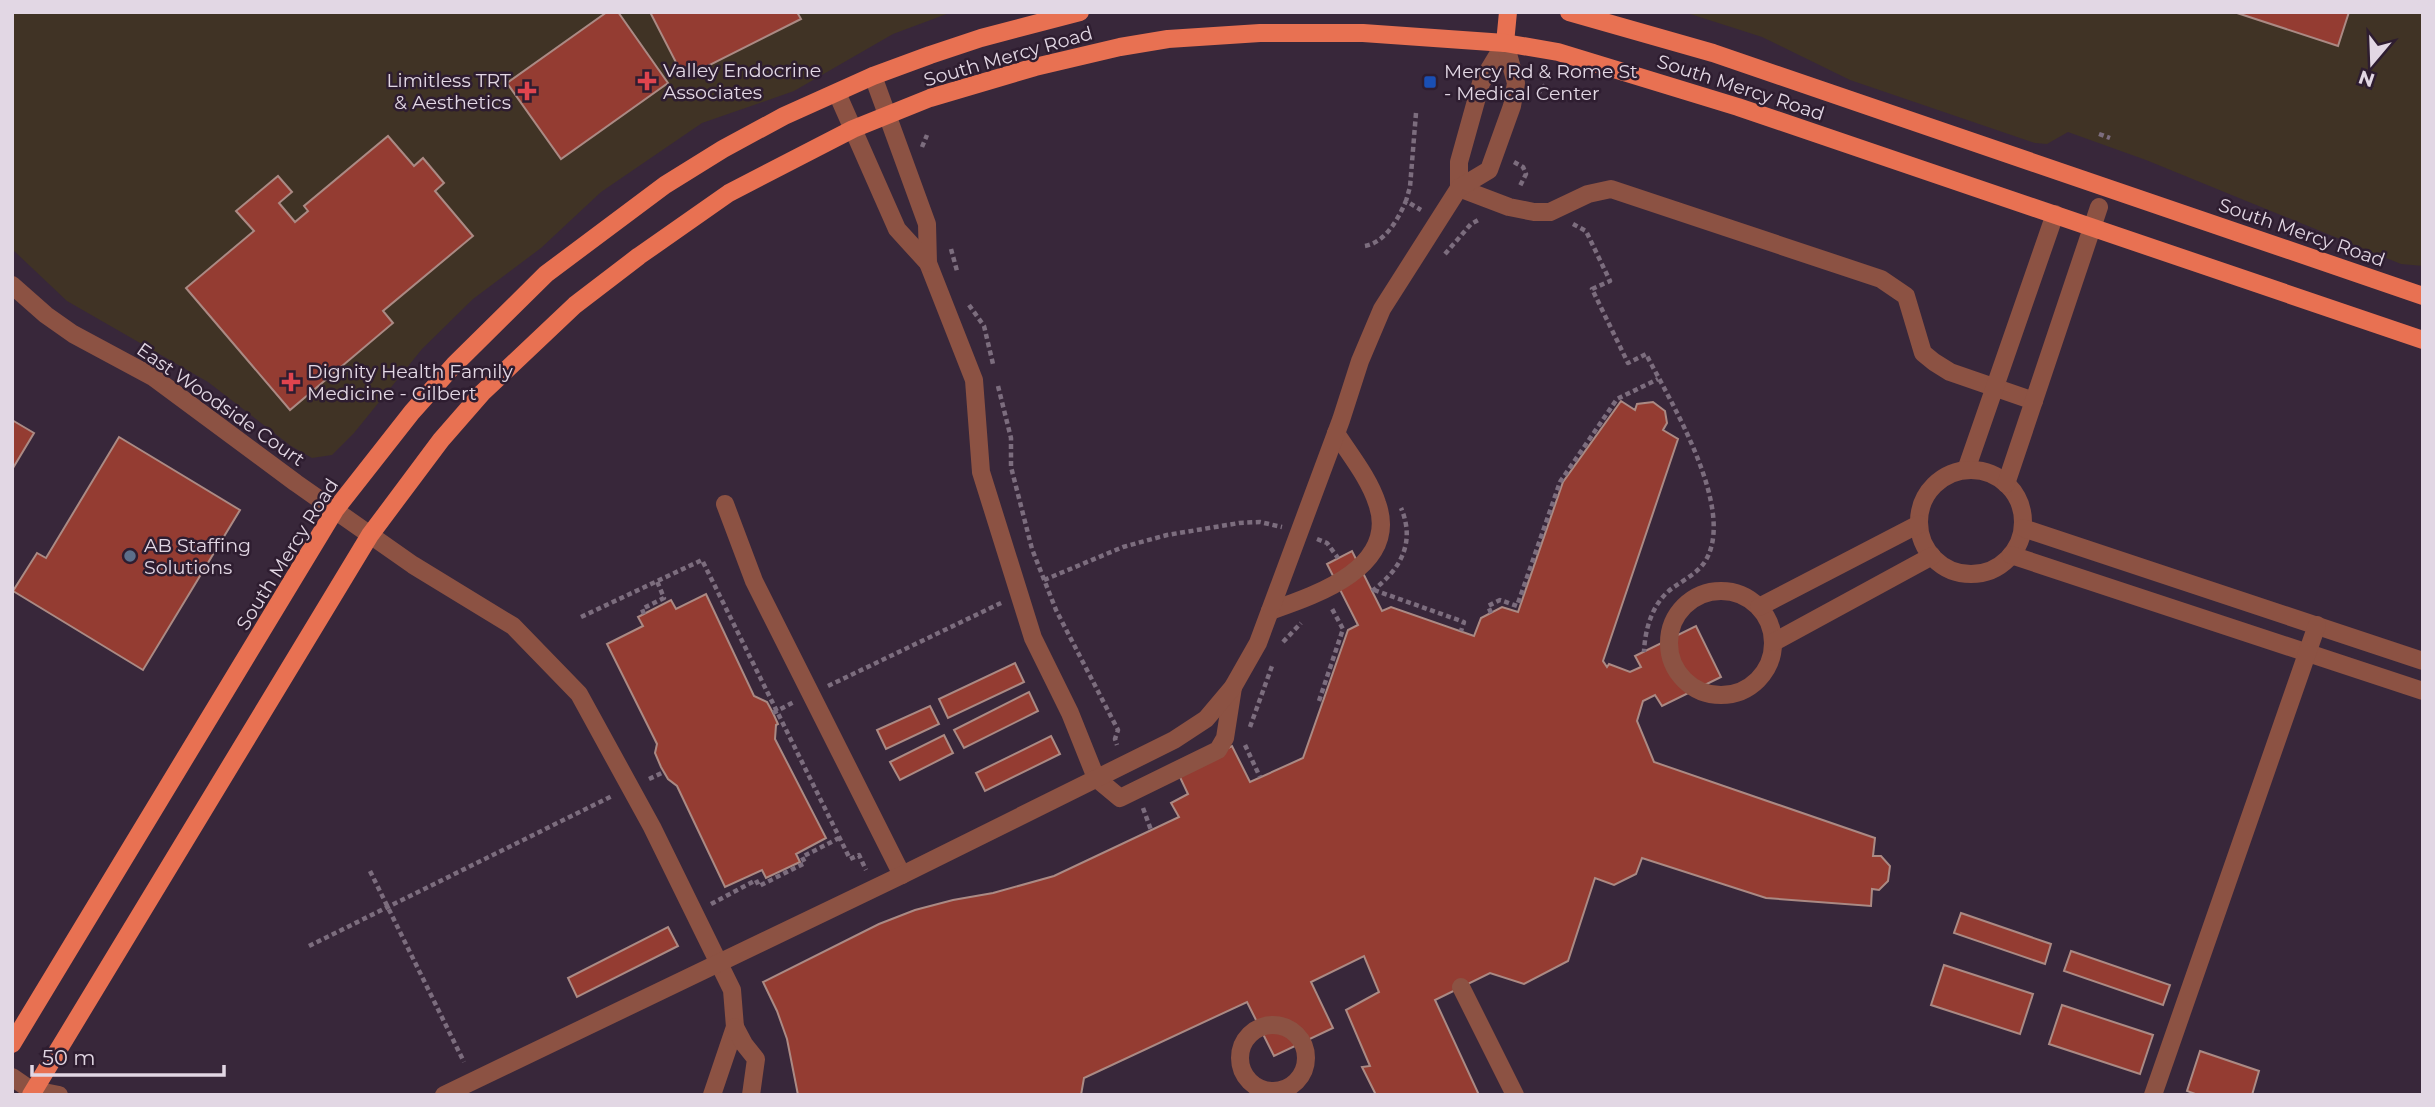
<svg xmlns="http://www.w3.org/2000/svg" width="2435" height="1107" font-family="Montserrat,sans-serif">
  <style>
    .commercial { fill: #403325 }
    .building { fill: #943c32; stroke: #ab8a84; stroke-width: 2 }
    .lines { fill: none; stroke-linecap: round; stroke-linejoin: round }
    .path { stroke: #7c6d7e; stroke-width: 4.5; stroke-dasharray: 5 3.5; stroke-linecap: butt }
    .minor { stroke: #8c5243; stroke-width: 18 }
    .major { stroke: #e87152; stroke-width: 18 }
    .health-dot { fill: #e0444e; stroke: #2e1d30; stroke-width: 2.5 }
    .transit-dot { fill: #1a4fb4; stroke: #2e1d30; stroke-width: 2.5 }
    .service-dot { fill: #5c6f8a; stroke: #2e1d30; stroke-width: 2.5 }
    .labels { text-anchor: middle; stroke-width: 5; stroke-linejoin: round; paint-order: stroke }
    .street-label { font-size: 19px; fill: #e2d7e4; stroke: #2e1d30 }
    .poi-label { font-size: 19px; fill: #e2d7e4; stroke: #2e1d30; text-anchor: start }
  </style>
  <rect width="100%" height="100%" fill="#38273a"/>
  <g class="commercial">
    <polygon points="12,12 952,12 893,34 794,91 702,123 601,192 541,248 473,299 422,349 354,433 332,455 312,458 291,446 208,382 67,301 12,249"/>
    <polygon points="1684,12 2423,12 2423,266 2401,264 2146,160 2068,132 2047,144 2035,143 1850,80 1762,37"/>
  </g>
  <g class="building">
    <polygon points="607,12 618,12 668,83 561,159 507,83"/>
    <polygon points="650,12 797,12 801,19 684,78"/>
    <polygon points="2234,12 2349,12 2338,46"/>
    <polygon points="388,136 414,166 423,158 444,183 435,191 473,236 383,311 393,323 290,410 186,288 254,231 236,211 278,176 292,192 279,203 295,222 308,211 304,206"/>
    <polygon points="1621,401 1635,410 1637,404 1653,402 1665,411 1667,423 1663,430 1678,439 1603,661 1607,667 1609,664 1630,672 1641,667 1635,656 1696,626 1721,677 1662,706 1655,695 1643,701 1637,721 1654,762 1875,838 1873,856 1881,856 1890,866 1888,881 1879,890 1872,889 1871,906 1766,898 1642,858 1636,874 1614,885 1595,878 1568,961 1524,984 1490,973 1435,1000 1479,1095 1376,1095 1362,1067 1370,1066 1346,1010 1379,992 1364,956 1311,982 1333,1028 1274,1056 1247,1002 1084,1078 1081,1095 798,1095 787,1039 777,1011 763,982 879,924 915,910 953,900 993,893 1054,876 1179,817 1171,803 1188,794 1178,773 1232,746 1250,782 1303,758 1348,630 1358,625 1327,564 1352,551 1382,611 1391,607 1474,636 1481,618 1502,607 1518,612 1563,482"/>
    <polygon points="12,420 34,433 13,468 12,468"/>
    <polygon points="119,437 240,510 143,670 13,591 37,553 46,558"/>
    <polygon points="706,594 754,696 767,702 773,713 778,724 776,725 775,739 826,838 796,854 800,862 766,878 762,870 725,887 677,786 668,779 661,767 655,753 657,744 607,644 643,626 638,617 671,600 676,609"/>
    <polygon points="1015,663 1024,682 948,718 939,699"/>
    <polygon points="1029,692 1038,711 964,748 954,730"/>
    <polygon points="930,706 939,724 886,749 877,730"/>
    <polygon points="944,735 953,753 900,780 890,762"/>
    <polygon points="1051,736 1060,754 985,791 976,773"/>
    <polygon points="1961,913 2051,944 2045,964 1954,933"/>
    <polygon points="668,927 678,946 577,997 568,978"/>
    <polygon points="2071,951 2170,985 2163,1005 2064,971"/>
    <polygon points="1944,965 2033,994 2020,1034 1931,1005"/>
    <polygon points="2062,1005 2153,1035 2140,1074 2049,1044"/>
    <polygon points="2200,1051 2259,1071 2252,1095 2198,1095 2187,1091"/>
  </g>
  <g class="lines">
    <g class="path">
      <polyline points="1537,95 1545,85"/>
      <polyline points="1416,113 1410,187 1406,201 1421,210"/>
      <polyline points="2099,134 2110,138"/>
      <polyline points="922,147 927,135"/>
      <polyline points="1514,162 1523,167 1526,174 1519,188"/>
      <path d="M1573 224 1586 231 1610 281 1592 289 1628 363 1646 354C1670 401 1739 512 1704 563 1697 573 1684 580 1674 587 1653 601 1645 628 1644 652"/>
      <path d="M1365 246C1386 242 1398 219 1406 201"/>
      <polyline points="951,249 957,271"/>
      <polyline points="1445,254 1471,224 1480,219"/>
      <polyline points="969,305 984,326 993,364"/>
      <polyline points="998,386 1011,438 1011,467 1032,549 1056,610 1118,730 1115,739 1117,745"/>
      <polyline points="1317,539 1327,543 1338,558"/>
      <polyline points="1044,580 1123,547 1167,535 1239,523 1260,522 1282,527"/>
      <polyline points="1374,590 1464,622 1461,631"/>
      <path d="M1372 591C1400 570 1416 543 1401 508"/>
      <polyline points="1491,613 1488,606 1500,600 1517,606 1560,482 1617,399 1658,379"/>
      <polyline points="644,614 642,609 664,598 657,581"/>
      <polyline points="581,617 702,560 850,859 859,855 866,870"/>
      <polyline points="1283,642 1301,623"/>
      <polyline points="828,686 1003,602"/>
      <polyline points="1319,701 1343,629 1331,607"/>
      <polyline points="773,713 794,702"/>
      <polyline points="1250,727 1272,666"/>
      <polyline points="1245,745 1260,777"/>
      <polyline points="649,779 664,772"/>
      <polyline points="1143,808 1151,830"/>
      <polyline points="370,871 464,1062"/>
      <polyline points="711,904 756,880 759,886 805,863 802,857 839,838"/>
      <polyline points="309,946 612,796"/>
    </g>
    <g class="minor">
      <polyline points="873,76 927,224 928,263 974,380 981,472 1033,638 1070,713 1096,778 1120,798 1218,750 1225,738 1233,687"/>
      <polyline points="837,93 897,229 928,263"/>
      <polyline points="1459,188 1509,207 1534,212 1550,212 1588,194 1611,189 1881,279 1906,296 1923,353 1934,362 1950,372 2034,401"/>
      <polyline points="1459,188 1459,162 1481,83 1505,43"/>
      <polyline points="12,285 46,315 73,334 153,377 296,483 413,565 513,626 579,694 652,827 732,990 735,1027 712,1095"/>
      <polyline points="1966,470 2055,214"/>
      <circle cx="1971" cy="522" r="52"/>
      <polyline points="2006,484 2099,207"/>
      <polyline points="725,504 754,581 902,875"/>
      <polyline points="2023,528 2423,661"/>
      <polyline points="2011,555 2423,691"/>
      <circle cx="1721" cy="643" r="52"/>
      <polyline points="1759,607 1919,524"/>
      <path d="M1270 611C1316 595 1400 567 1377 503 1369 478 1350 455 1336 433"/>
      <polyline points="1774,642 1932,556"/>
      <polyline points="1461,987 1515,1095"/>
      <circle cx="1273" cy="1058" r="33"/>
      <polyline points="735,1027 744,1044 756,1059 751,1095"/>
      <polyline points="12,1077 38,1095"/>
      <polyline points="34,1090 59,1095"/>
      <polyline points="444,1095 902,875 1174,740 1206,719 1233,687 1258,643 1341,420 1360,361 1382,309 1459,188 1489,170 1512,106 1516,83 1505,43"/>
      <polyline points="2153,1095 2317,625"/>
    </g>
    <g class="major">
      <polyline points="1569,12 1713,53 2423,296"/>
      <polyline points="1505,43 1508,12"/>
      <polyline points="12,1044 335,510 412,412 454,365 546,274 665,185 723,149 784,116 873,76 930,55 981,38 1080,12"/>
      <polyline points="31,1095 370,535 441,440 482,393 575,305 639,256 729,193 853,129 930,98 1035,67 1120,47 1168,39 1260,33 1363,33 1505,43 1558,52 1738,107 2423,340"/>
    </g>
  </g>
  <g class="health-dot">
    <path d="M643.5 70.5h7v7h7v7h-7v7h-7v-7h-7v-7h7z"/>
    <path d="M523.5 80.5h7v7h7v7h-7v7h-7v-7h-7v-7h7z"/>
    <path d="M287.5 371.5h7v7h7v7h-7v7h-7v-7h-7v-7h7z"/>
  </g>
  <rect class="transit-dot" x="1423" y="75" width="14" height="14" rx="3.5"/>
  <circle class="service-dot" cx="130" cy="556" r="7"/>
  <g class="labels">
    <g class="street-label">
      <text transform="translate(1008 56) rotate(-16)" y="7">South Mercy Road</text>
      <text transform="translate(1741 87) rotate(18)" y="7">South Mercy Road</text>
      <text transform="translate(2302 232) rotate(19)" y="7">South Mercy Road</text>
      <text transform="translate(221 404) rotate(35)" y="7">East Woodside Court</text>
      <text transform="translate(287 554) rotate(-58)" y="7">South Mercy Road</text>
    </g>
    <g class="poi-label">
      <text x="663" y="77">Valley Endocrine<tspan x="663" dy="22">Associates</tspan></text>
      <text x="1444" y="78">Mercy Rd &amp; Rome St<tspan x="1444" dy="22">- Medical Center</tspan></text>
      <text x="511" y="87" text-anchor="end">Limitless TRT<tspan x="511" dy="22">&amp; Aesthetics</tspan></text>
      <text x="307" y="378">Dignity Health Family<tspan x="307" dy="22">Medicine - Gilbert</tspan></text>
      <text x="144" y="552">AB Staffing<tspan x="144" dy="22">Solutions</tspan></text>
    </g>
  </g>
  <rect width="2435" height="1107" fill="none" stroke="#e2d7e4" stroke-width="28"/>
  <g transform="translate(2372 63) rotate(199)" stroke="#2e1d30" stroke-width="5" paint-order="stroke">
  <path d="M0-5L12 26L0 18L-12 26Z" fill="#e2d7e4"/>
  <text y="-10" font-size="19" font-weight="bold" text-anchor="middle" fill="#e2d7e4">N</text>
  </g>
  <path d="M32 1065v10h192v-10" fill="none" stroke="#e2d7e4" stroke-width="3.5"/>
  <text x="42" y="1065" font-size="21" fill="#e2d7e4" stroke="#2e1d30" stroke-width="5" paint-order="stroke">50 m</text>
</svg>
